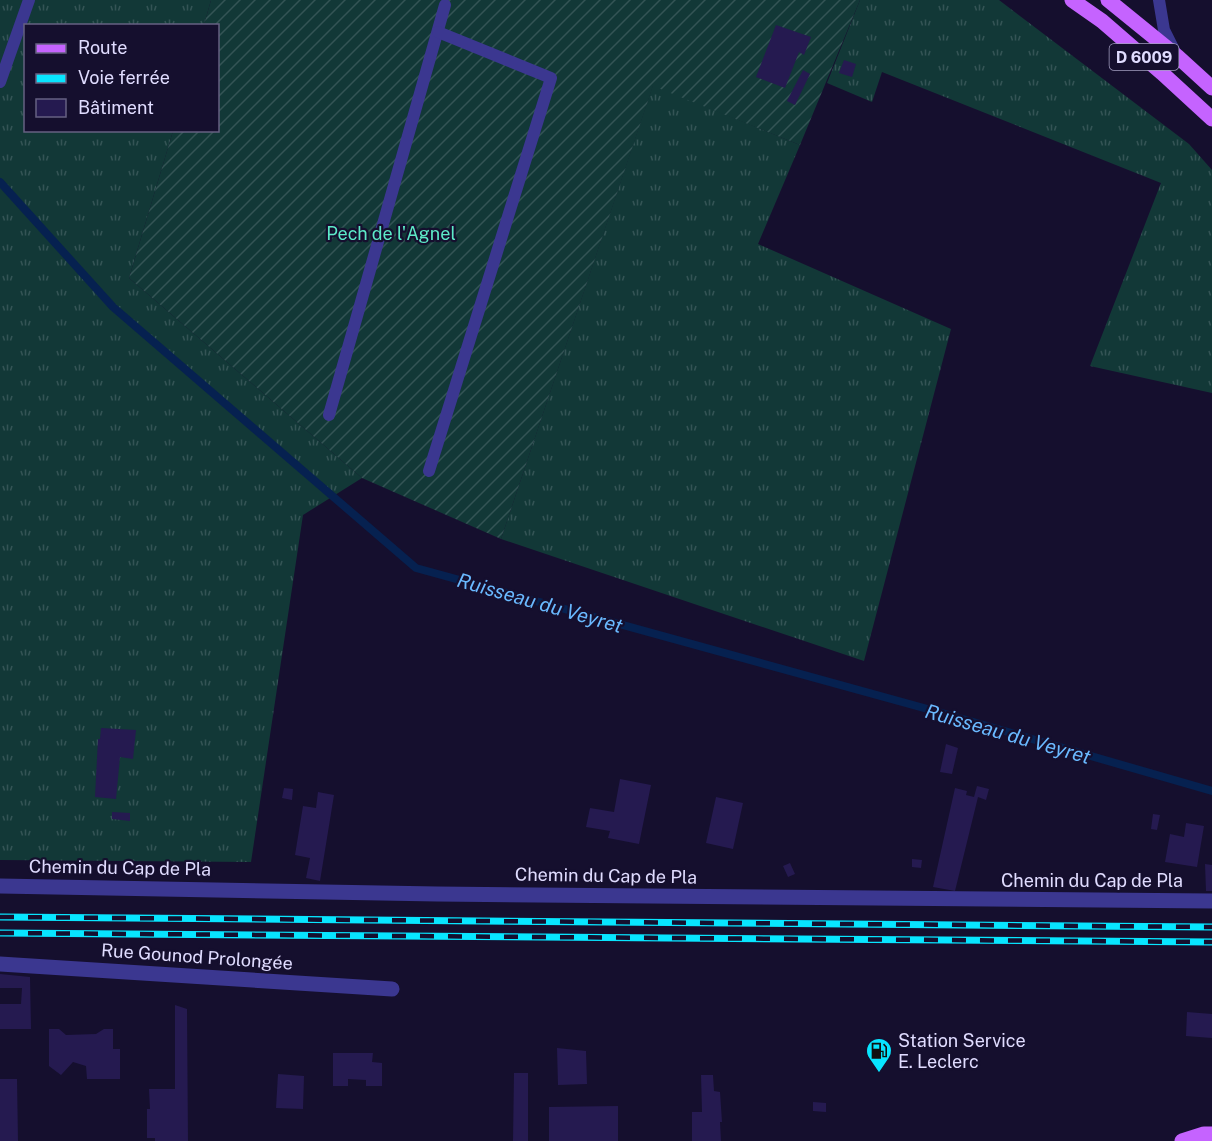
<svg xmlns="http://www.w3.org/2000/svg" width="1212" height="1141" font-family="'Public Sans',sans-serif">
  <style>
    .grass { fill: url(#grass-tufts) }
    .garden { fill: url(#garden-furrows) }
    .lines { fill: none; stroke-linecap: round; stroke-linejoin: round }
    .stream { stroke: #062150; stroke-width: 8 }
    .building { fill: #251a50 }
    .service { stroke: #3b3790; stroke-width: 12 }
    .minor { stroke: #3b3790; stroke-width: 15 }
    .primary { stroke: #c563ff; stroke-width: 15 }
    .rail-casing { stroke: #08e5ff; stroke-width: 7 }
    .rail { stroke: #150f2e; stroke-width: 4.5; stroke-dasharray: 14; stroke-linecap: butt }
    .labels { text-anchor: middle; stroke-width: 4.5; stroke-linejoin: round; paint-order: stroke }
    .shield { fill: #150f2e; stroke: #a39ec0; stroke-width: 1.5 }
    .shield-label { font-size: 16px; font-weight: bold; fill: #e0dcff }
    .park-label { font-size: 18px; fill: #5deac8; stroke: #150f2e }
    .street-label { font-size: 18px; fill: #e0dcff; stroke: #150f2e }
    .poi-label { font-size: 18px; fill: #e0dcff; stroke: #150f2e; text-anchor: start }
    .water-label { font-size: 20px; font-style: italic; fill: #6ab9ff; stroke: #150f2e }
  </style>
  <defs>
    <pattern id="grass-tufts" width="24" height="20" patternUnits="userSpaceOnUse" patternTransform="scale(1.5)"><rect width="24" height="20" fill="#123837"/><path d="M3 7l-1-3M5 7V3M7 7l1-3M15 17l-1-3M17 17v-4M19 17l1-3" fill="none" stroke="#345455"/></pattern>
    <pattern id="garden-furrows" width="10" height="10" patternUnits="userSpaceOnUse" patternTransform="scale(1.5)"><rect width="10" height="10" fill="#123837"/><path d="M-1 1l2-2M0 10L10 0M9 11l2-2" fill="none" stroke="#345455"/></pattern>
  </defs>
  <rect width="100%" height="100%" fill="#150f2e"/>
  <g class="grass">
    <polygon points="0,0 211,0 204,25 26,26 26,130 173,131 129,278 362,478 303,515 251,862 0,860"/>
    <polygon points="860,0 999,0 1189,144 1212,170 1212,393 1090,366 1161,183 882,72 872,102 827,83"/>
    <polygon points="653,85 800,145 758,244 951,329 864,661 501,539"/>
  </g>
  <polygon class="garden" points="211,0 860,0 800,145 653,86 501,539 362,478 129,278 173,131 218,130 218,26 204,25"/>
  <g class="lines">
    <polyline class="stream" points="0,182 113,307 416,568 942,713 1212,791"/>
  </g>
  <g class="building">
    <polygon points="776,25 811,37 804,55 799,52 785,88 756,77"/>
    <polygon points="844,60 856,64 852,77 839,73"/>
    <polygon points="803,70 810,74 795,105 787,101"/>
    <polygon points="101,728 136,730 133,759 120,757 116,799 95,797 98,739 100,739"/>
    <polygon points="946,744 958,748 952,774 940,772"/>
    <polygon points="620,779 651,785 639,844 608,838 610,831 586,827 590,808 614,812"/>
    <polygon points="977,786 989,789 986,800 978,797 955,891 933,887 955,788 967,791 966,795 974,797"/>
    <polygon points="284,788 293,789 292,800 282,798"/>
    <polygon points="318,792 334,795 320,881 306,878 310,858 295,855 303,806 316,808"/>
    <polygon points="716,797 743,803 733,849 706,843"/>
    <polygon points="112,812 130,813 130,821 112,819"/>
    <polygon points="1153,814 1160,815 1157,830 1151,829"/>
    <polygon points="1186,823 1204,826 1197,867 1165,862 1170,834 1184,837"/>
    <polygon points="912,859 922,860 921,868 912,867"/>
    <polygon points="790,863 795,874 788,877 783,866"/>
    <polygon points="1205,864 1212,865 1212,891 1206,891"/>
    <polygon points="0,974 30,977 31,1029 0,1029 0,1004 21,1004 22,988 0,988"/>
    <polygon points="175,1005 187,1009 188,1141 155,1141 155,1138 147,1138 147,1109 150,1109 149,1089 175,1089"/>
    <polygon points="1187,1012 1212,1014 1212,1038 1186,1036"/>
    <polygon points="49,1029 59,1029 66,1035 96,1034 104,1029 113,1029 113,1049 120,1049 120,1079 87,1079 86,1066 73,1062 61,1075 49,1066"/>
    <polygon points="557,1048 586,1051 587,1084 558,1085"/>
    <polygon points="333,1053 373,1053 372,1062 382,1063 382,1086 366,1086 366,1080 348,1079 348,1086 333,1086"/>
    <polygon points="514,1073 528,1073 528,1141 513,1141"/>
    <polygon points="278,1074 304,1076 303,1109 276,1108"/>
    <polygon points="701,1075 713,1075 714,1091 720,1092 722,1122 720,1122 721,1141 692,1141 692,1112 702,1112"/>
    <polygon points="0,1079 17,1079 18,1141 0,1141"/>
    <polygon points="813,1102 826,1103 826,1112 813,1111"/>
    <polygon points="618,1106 618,1141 549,1141 549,1107"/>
  </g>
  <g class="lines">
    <g class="service">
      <polyline points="1159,0 1164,30 1175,52"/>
      <polyline points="0,82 29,0"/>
      <polyline points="329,415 445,5"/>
      <polyline points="429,471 551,78 438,32"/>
    </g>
    <g class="minor">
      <polyline points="0,886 437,894 1212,901"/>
      <polyline points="0,964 392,989"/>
    </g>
    <g class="primary">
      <polyline points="1072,0 1102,21 1162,73 1212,119"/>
      <polyline points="1108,0 1177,56 1212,88"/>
      <polyline points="1182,1141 1204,1134 1212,1134"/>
    </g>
    <defs>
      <g id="rail">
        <polyline points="0,917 1212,927"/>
        <polyline points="0,933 1212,942"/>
      </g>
    </defs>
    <use href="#rail" class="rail-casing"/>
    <use href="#rail" class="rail"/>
  </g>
  <defs>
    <symbol id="fuel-pin" viewBox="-11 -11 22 30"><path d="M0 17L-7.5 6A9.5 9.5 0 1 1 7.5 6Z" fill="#08e5ff" stroke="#150f2e"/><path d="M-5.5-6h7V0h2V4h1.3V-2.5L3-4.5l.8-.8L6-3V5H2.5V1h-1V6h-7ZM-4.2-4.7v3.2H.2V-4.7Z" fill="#111"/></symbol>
  </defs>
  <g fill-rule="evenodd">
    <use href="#fuel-pin" x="864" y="1036" width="30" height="40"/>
  </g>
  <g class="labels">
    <rect class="shield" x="1109.5" y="44" width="69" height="26" rx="4.5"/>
    <g class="shield-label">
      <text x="1144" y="63">D 6009</text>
    </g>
    <g class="park-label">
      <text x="391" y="240">Pech de l'Agnel</text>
    </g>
    <g class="street-label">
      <text transform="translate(120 868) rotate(1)" y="6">Chemin du Cap de Pla</text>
      <text transform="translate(606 876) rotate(1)" y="6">Chemin du Cap de Pla</text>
      <text x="1092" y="887">Chemin du Cap de Pla</text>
      <text transform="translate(197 957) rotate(4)" y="6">Rue Gounod Prolongée</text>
    </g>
    <g class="poi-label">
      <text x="898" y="1047">Station Service<tspan x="898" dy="21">E. Leclerc</tspan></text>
    </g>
    <g class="water-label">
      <text transform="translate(540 603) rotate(16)" y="7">Ruisseau du Veyret</text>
      <text transform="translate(1008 734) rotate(16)" y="7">Ruisseau du Veyret</text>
    </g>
  </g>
  <rect x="24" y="24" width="195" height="108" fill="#150f2e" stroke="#666182" stroke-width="1.5"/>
  <rect x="36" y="44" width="30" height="9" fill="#c563ff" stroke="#666182" stroke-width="1.5"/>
  <text x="78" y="54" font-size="18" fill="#e0dcff">Route</text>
  <rect x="36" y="74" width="30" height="9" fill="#08e5ff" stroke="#666182" stroke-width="1.5"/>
  <text x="78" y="84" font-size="18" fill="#e0dcff">Voie ferrée</text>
  <rect x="36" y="99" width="30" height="18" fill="#251a50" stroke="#666182" stroke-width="1.5"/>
  <text x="78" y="114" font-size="18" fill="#e0dcff">Bâtiment</text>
</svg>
